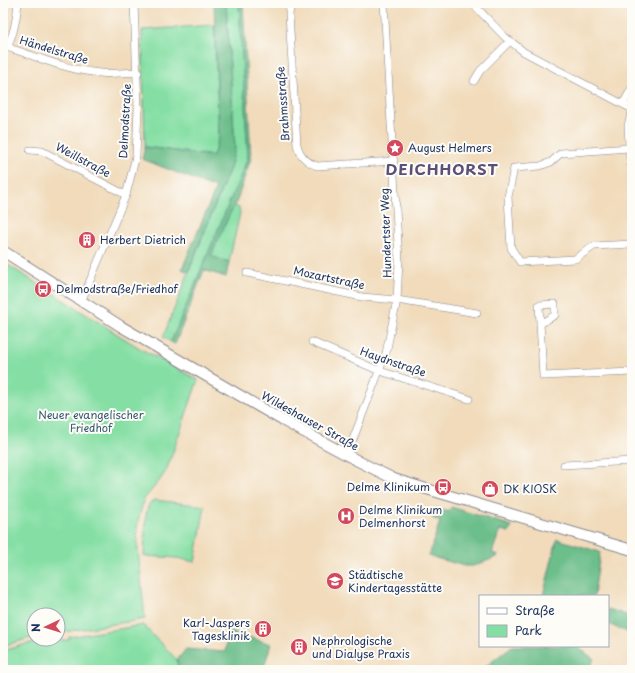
<svg xmlns="http://www.w3.org/2000/svg" width="635" height="673" font-family="'Playpen Sans',sans-serif">
  <style>
    .green { fill: #85dfa4; stroke: #508781 }
    .forest { fill: #6cbe8a; stroke: #447674 }
    .lines { fill: none; stroke-linecap: round; stroke-linejoin: round }
    .minor-casing { stroke: #86858c; stroke-width: 8 }
    .secondary-casing { stroke: #86858c; stroke-width: 12 }
    .minor { stroke: #fff; stroke-width: 7 }
    .secondary { stroke: #fff; stroke-width: 10 }
    .labels { text-anchor: middle; stroke-width: 4; stroke-linejoin: round; paint-order: stroke }
    .street-label { font-size: 11px; fill: #1b2f5e; stroke: #fdfcf7 }
    .poi-label { font-size: 11px; fill: #1b2f5e; stroke: #fdfcf7; text-anchor: start }
    .park-label { font-size: 11px; fill: #365b70; stroke: #fdfcf7 }
    .district-label { font-size: 15px; font-weight: bold; letter-spacing: 1px; fill: #5c507b; stroke: #fdfcf7 }
  </style>
  <rect width="100%" height="100%" fill="#fdfcf7"/>
  <filter id="ink" filterUnits="userSpaceOnUse"><feTurbulence type="fractalNoise" baseFrequency=".025" numOctaves="2"/><feDisplacementMap in="SourceGraphic" scale="8" xChannelSelector="R" yChannelSelector="G"/><feConvolveMatrix kernelMatrix="1 2 1 2 8 2 1 2 1" color-interpolation-filters="sRGB"/></filter>
  <filter id="wash" filterUnits="userSpaceOnUse"><feTurbulence type="fractalNoise" baseFrequency=".012" numOctaves="4" result="noise"/><feDisplacementMap in="SourceGraphic" scale="16" xChannelSelector="R" yChannelSelector="G"/><feGaussianBlur stdDeviation="0.9" result="paint"/><feColorMatrix in="noise" values="0 0 0 0 0 0 0 0 0 0 0 0 0 0 0 0 0 1.4 0 .05"/><feComposite in="paint" operator="in"/></filter>
  <g filter="url(#wash)">
    <rect width="100%" height="100%" fill="#f1dbbb"/>
    <g class="green">
      <polygon points="226,3 239,3 248,158 171,342 163,337 230,168 235,148"/>
      <polygon points="214,25 219,137 213,156 145,147 142,30"/>
      <polygon points="235,206 239,208 240,213 229,262 210,257 231,211"/>
      <polygon points="3,262 141,349 198,380 167,469 160,480 144,499 139,517 137,528 137,540 145,619 58,633 58,615 34,615 34,637 3,646"/>
      <polygon points="154,500 205,506 195,562 177,558 144,556 146,515 149,504"/>
      <polygon points="143,625 177,660 178,670 3,670 3,651 26,644 69,640 69,637"/>
    </g>
    <g class="forest">
      <polygon points="214,3 226,3 235,148 230,168 188,272 182,269 216,188 142,159 145,147 213,156 219,137"/>
      <polygon points="239,3 243,3 251,158 235,206 231,211 211,256 229,262 226,277 204,270 175,344 171,342 248,158"/>
      <polygon points="451,507 512,526 509,532 500,530 492,553 498,555 497,557 473,566 464,566 429,556 440,521 432,518 435,508 449,512"/>
      <polygon points="557,539 600,552 594,596 543,596"/>
      <polygon points="608,609 632,617 632,634 608,624"/>
      <polygon points="228,631 271,644 263,670 178,670 177,660 186,649 225,652"/>
      <polygon points="512,646 576,646 594,659 588,670 481,670"/>
    </g>
  </g>
  <g filter="url(#ink)">
    <g class="lines">
      <defs>
        <g id="minor">
          <path d="M18 3C17 13 16 22 13 32 12 37 8 41 9 47L12 49C38 57 65 69 92 72 107 75 122 73 138 72"/>
          <path d="M291 3 289 14 297 145C300 156 306 162 317 166L394 161"/>
          <polyline points="472,3 505,37 524,52 632,109"/>
          <polyline points="474,81 480,71 510,41"/>
          <polyline points="623,104 632,88"/>
          <polyline points="632,112 628,125 630,162 632,167"/>
          <polyline points="629,148 561,153 551,162 540,166 514,168 508,197 511,248 520,262 575,259 594,246 632,244"/>
          <polyline points="30,150 42,151 126,195"/>
          <polyline points="247,273 362,297 397,300 477,313"/>
          <polyline points="81,302 126,195 136,156 138,108 134,3"/>
          <polyline points="540,324 555,315 555,304 539,305 543,376 632,372"/>
          <polyline points="312,342 380,371 469,399"/>
          <polyline points="347,455 386,353 397,300 399,261 384,3"/>
          <polyline points="564,465 632,461"/>
        </g>
        <polyline id="secondary" points="3,251 122,327 282,420 360,462 394,479 420,487 632,550"/>
      </defs>
      <use href="#minor" class="minor-casing"/>
      <use href="#secondary" class="secondary-casing"/>
      <use href="#minor" class="minor"/>
      <use href="#secondary" class="secondary"/>
    </g>
  </g>
  <defs>
    <symbol id="sight-disc" viewBox="-11 -11 22 22"><circle r="9.5" fill="#d1495b" stroke="#fdfcf7"/><path d="M0-6L1.8-2.2L6-1.7L2.9 1.2L3.7 5.4L0 3.3L-3.7 5.4L-2.9 1.2L-6-1.7L-1.8-2.2Z" fill="#fff"/></symbol>
    <symbol id="building-disc" viewBox="-11 -11 22 22"><circle r="9.5" fill="#d1495b" stroke="#fdfcf7"/><path d="M-4-6H4V6H1V3H-1V6H-4ZM-2.5-4.3h1.7v1.8h-1.7ZM.8-4.3h1.7v1.8H.8ZM-2.5-1h1.7V.8h-1.7ZM.8-1h1.7V.8H.8Z" fill="#fff"/></symbol>
    <symbol id="bus-disc" viewBox="-11 -11 22 22"><circle r="9.5" fill="#d1495b" stroke="#fdfcf7"/><path d="M-5-6H5V4H4V6H2V4H-2V6H-4V4H-5ZM-3.5-4V0h7V-4ZM-3.5 1.2v1.5H-2V1.2ZM2 1.2v1.5H3.5V1.2Z" fill="#fff"/></symbol>
    <symbol id="shop-disc" viewBox="-11 -11 22 22"><circle r="9.5" fill="#d1495b" stroke="#fdfcf7"/><path d="M-5-2.5h2.3a2.7 3.5 0 0 1 5.4 0H5L5.5 6h-11ZM-1.5-2.5h3a1.5 2.3 0 0 0-3 0Z" fill="#fff"/></symbol>
    <symbol id="hospital-disc" viewBox="-11 -11 22 22"><circle r="9.5" fill="#d1495b" stroke="#fdfcf7"/><path d="M-5-5h3v3.5h4V-5h3V5h-3V1.5h-4V5h-3Z" fill="#fff"/></symbol>
    <symbol id="school-disc" viewBox="-11 -11 22 22"><circle r="9.5" fill="#d1495b" stroke="#fdfcf7"/><path d="M0-5L7-2L0 1L-7-2ZM-4 1L0 2.5L4 1V4Q0 6-4 4Z" fill="#fff"/></symbol>
  </defs>
  <g fill-rule="evenodd">
    <use href="#sight-disc" x="385" y="138" width="20" height="20"/>
    <use href="#building-disc" x="77" y="230" width="20" height="20"/>
    <use href="#bus-disc" x="33" y="279" width="20" height="20"/>
    <use href="#bus-disc" x="433" y="477" width="20" height="20"/>
    <use href="#shop-disc" x="480" y="479" width="20" height="20"/>
    <use href="#hospital-disc" x="336" y="506" width="20" height="20"/>
    <use href="#school-disc" x="325" y="571" width="20" height="20"/>
    <use href="#building-disc" x="253" y="619" width="20" height="20"/>
    <use href="#building-disc" x="289" y="637" width="20" height="20"/>
  </g>
  <g class="labels">
    <g class="street-label">
      <text transform="translate(54 50) rotate(17)" y="4">Händelstraße</text>
      <text transform="translate(283 104) rotate(-94)" y="4">Brahmsstraße</text>
      <text transform="translate(125 121) rotate(-87)" y="4">Delmodstraße</text>
      <text transform="translate(83 160) rotate(28)" y="4">Weillstraße</text>
      <text transform="translate(386 233) rotate(-92)" y="4">Hundertster Weg</text>
      <text transform="translate(329 278) rotate(12)" y="4">Mozartstraße</text>
      <text transform="translate(393 362) rotate(19)" y="4">Haydnstraße</text>
      <text transform="translate(310 421) rotate(29)" y="4">Wildeshauser Straße</text>
    </g>
    <g class="poi-label">
      <text x="408" y="152">August Helmers</text>
      <text x="100" y="244">Herbert Dietrich</text>
      <text x="56" y="293">Delmodstraße/Friedhof</text>
      <text x="430" y="491" text-anchor="end">Delme Klinikum</text>
      <text x="503" y="493">DK KIOSK</text>
      <text x="359" y="514">Delme Klinikum<tspan x="359" dy="13">Delmenhorst</tspan></text>
      <text x="348" y="579">Städtische<tspan x="348" dy="13">Kindertagesstätte</tspan></text>
      <text x="250" y="627" text-anchor="end">Karl-Jaspers<tspan x="250" dy="13">Tagesklinik</tspan></text>
      <text x="312" y="645">Nephrologische<tspan x="312" dy="13">und Dialyse Praxis</tspan></text>
    </g>
    <g class="park-label">
      <text x="91" y="419">Neuer evangelischer<tspan x="91" dy="13">Friedhof</tspan></text>
    </g>
    <g class="district-label">
      <text x="442" y="175">DEICHHORST</text>
    </g>
  </g>
  <rect width="635" height="673" fill="none" stroke="#fdfcf7" stroke-width="16"/>
  <rect x="479" y="595" width="130" height="52" fill="#fdfcf7" stroke="#a3aaba"/>
  <rect x="487" y="608" width="20" height="6" fill="#ffffff" stroke="#a3aaba"/>
  <text x="515" y="615" font-size="12" fill="#1b2f5e">Straße</text>
  <rect x="487" y="625" width="20" height="12" fill="#85dfa4" stroke="#a3aaba"/>
  <text x="515" y="635" font-size="12" fill="#1b2f5e">Park</text>
  <g transform="translate(46 627) rotate(266)"><circle r="19" fill="#fdfcf7" stroke="#a3aaba"/>
  <path d="M0-3L7 15L0 10L-7 15Z" fill="#d1495b"/>
  <text y="-6" font-size="11" font-weight="bold" text-anchor="middle" fill="#1b2f5e">N</text>
  </g>
</svg>
